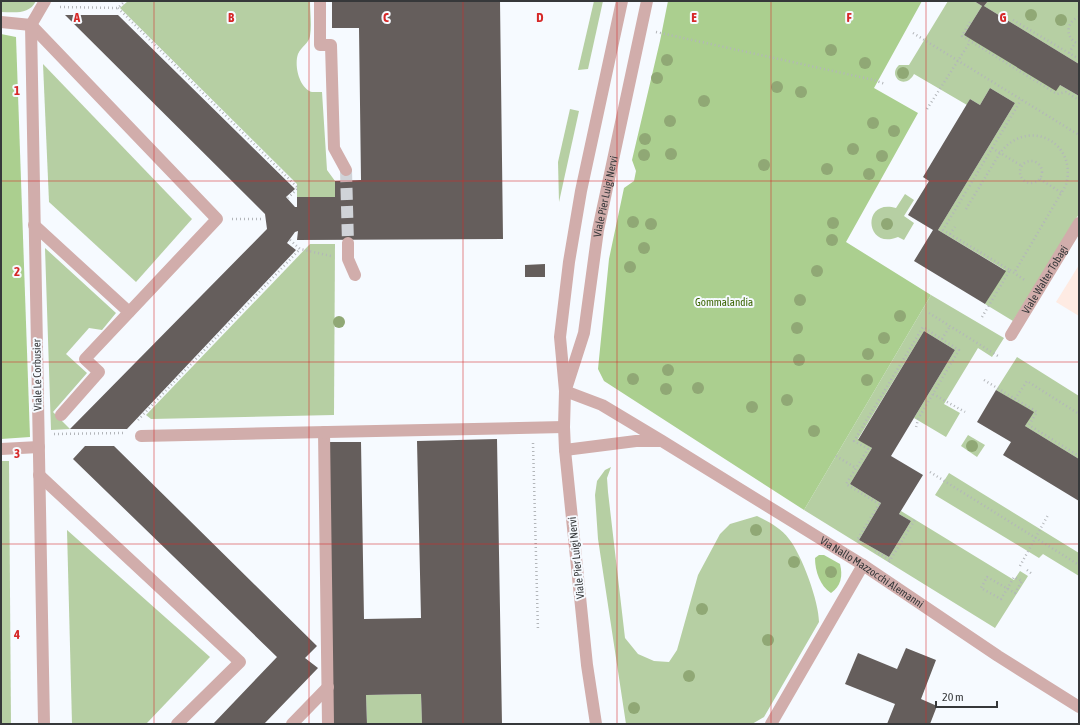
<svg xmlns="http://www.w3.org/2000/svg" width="1080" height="725" font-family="'Asap Condensed',sans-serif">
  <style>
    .education { fill: #feebe3 }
    .green { fill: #b6cfa3 }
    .forest { fill: #abcf8f }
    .building { fill: #655e5c }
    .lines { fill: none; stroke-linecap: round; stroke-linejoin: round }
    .minor-tunnel { stroke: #d0d3d8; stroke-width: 12; stroke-dasharray: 12 6; stroke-linecap: butt }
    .path { stroke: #b3b6ba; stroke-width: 2.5; stroke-dasharray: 1 3; stroke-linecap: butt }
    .minor { stroke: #d1adab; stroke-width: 12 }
    .tree { fill: #90a875 }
    .grid { fill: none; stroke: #d62828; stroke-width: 1; stroke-opacity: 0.55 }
    .labels { text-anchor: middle; stroke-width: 4; stroke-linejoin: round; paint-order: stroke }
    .street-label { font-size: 11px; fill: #36383a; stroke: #f6faff }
    .park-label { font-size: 11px; fill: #3c6504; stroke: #f6faff }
    .grid-label { font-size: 13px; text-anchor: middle; font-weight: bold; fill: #d62828; stroke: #f6faff; stroke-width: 4; stroke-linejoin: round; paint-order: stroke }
  </style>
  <rect width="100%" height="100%" fill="#f6faff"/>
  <polygon class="education" points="1079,265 1079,316 1056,302"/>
  <g class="green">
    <path d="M1 1H36C29 15 15 12 1 12Z"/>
    <path d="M128 1H310C310 12 312 25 310 36 309 43 301 47 298 54 294 65 299 88 312 92 315 92 319 92 322 92L327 170 335 181V197H297V184L120 8Z"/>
    <polygon points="594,1 603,1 588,69 578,70"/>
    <path d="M948 1H974L982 6 964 35 1060 85 1079 96V214L1013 321 985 304 1005 270 938 230 1015 103 990 88 980 105 970 99 967 105 914 74C905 91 887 76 899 65H909Z"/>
    <polygon points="988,1 1079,1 1079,64 984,6"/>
    <polygon points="43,64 192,219 136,282 49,202"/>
    <polygon points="570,109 579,111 559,202 558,162"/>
    <path d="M905 194 914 200 904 216 914 223 904 240 898 237C865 251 861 198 896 208Z"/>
    <polygon points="310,244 335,244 334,415 151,419 146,415"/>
    <polygon points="45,248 116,313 102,330 89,328 66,354 87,373 53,412 70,429 51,430"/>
    <polygon points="931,295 1004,338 992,357 978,348 944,404 960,413 946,437 914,418 955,350 924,331 858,439 872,448 850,484 881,503 859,540 889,557 911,521 899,514 901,511 1014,580 1020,571 1028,576 995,628 804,510"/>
    <polygon points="1017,357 1079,396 1079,459 1025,426 1033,412 996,390"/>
    <polygon points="968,435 985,445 977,457 961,446"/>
    <polygon points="1,461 9,461 11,724 1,724"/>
    <path d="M611 467 607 478 608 492 625 638 638 654 654 661 669 662 677 650 698 575 720 534 730 524 757 516C769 522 781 528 789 539 802 555 819 602 819 622L764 717 752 724H626L598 539 595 495 597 481 605 470Z"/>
    <polygon points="949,473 1079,553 1079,576 1043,554 1039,558 935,495"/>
    <polygon points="67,530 210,657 146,724 72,724"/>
    <polygon points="421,694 422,724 367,724 366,695"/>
  </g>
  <g class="forest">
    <polygon points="668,1 922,1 874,88 918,113 846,242 931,295 804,510 604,381 598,369 609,259 624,188 634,181 636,171 632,160 660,41"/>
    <polygon points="1,34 16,37 30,437 1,439"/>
    <path d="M819 555H824L840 564C843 576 841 586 831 593 820 586 815 571 815 558Z"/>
  </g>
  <g class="building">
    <polygon points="332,1 500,1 503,239 297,240 298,231 295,232 287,243 296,250 127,429 70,429 267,229 265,214 65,15 118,15 295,189 286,197 295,207 297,207 297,197 335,197 335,181 361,180 359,28 332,28"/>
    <polygon points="974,1 988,1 984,6 1079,64 1079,96 1060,85 1056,91 964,35 982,6"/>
    <polygon points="990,88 1015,103 938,230 1006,271 985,304 914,261 933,230 908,215 929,181 923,177 970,99 980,105"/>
    <polygon points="545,264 545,277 525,277 525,265"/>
    <polygon points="924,331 955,350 891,456 923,475 899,514 911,521 889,557 859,540 881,503 850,484 872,448 858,440"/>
    <polygon points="996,390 1034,412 1025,426 1079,459 1079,501 1003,455 1011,442 977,422"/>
    <polygon points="497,439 502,724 422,724 421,694 366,695 367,724 333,724 328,442 361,442 364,619 421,618 417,441"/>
    <polygon points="85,446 114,446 317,646 305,658 318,668 264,724 213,724 277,657 73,459"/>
    <polygon points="906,648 936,660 921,699 937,706 930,724 887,724 895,704 845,684 858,653 897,669"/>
  </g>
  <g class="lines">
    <polyline class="minor-tunnel" points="346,170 348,243"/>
    <g class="path">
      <polyline points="60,7 118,8 125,1"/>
      <polyline points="118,8 298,188 288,198"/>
      <path d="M1079 17C1065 22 1065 39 1079 44"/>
      <polyline points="1013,20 1079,59"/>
      <polyline points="970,22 962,36 1057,94 1066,92 1079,100"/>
      <polyline points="656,32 874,80 885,84"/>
      <polyline points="913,33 1079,135"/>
      <polyline points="1069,53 1075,43"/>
      <polyline points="927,109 970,42"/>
      <polyline points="992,148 1022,166"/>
      <circle cx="1031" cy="172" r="11"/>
      <polyline points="1040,179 1062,193"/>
      <path d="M966 209 1000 153C1027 117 1078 141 1066 185L1014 273"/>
      <polyline points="232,219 264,219"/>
      <polyline points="950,234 955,227"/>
      <polyline points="290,240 300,249 331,256"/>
      <polyline points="1010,270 1026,281"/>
      <polyline points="929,313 998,356"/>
      <polyline points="982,317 1010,270 943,230 1021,100"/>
      <polyline points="942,339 950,326"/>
      <polyline points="984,380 1037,412 1029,425 1079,456"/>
      <polyline points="933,394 965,412"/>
      <polyline points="1015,399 1027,381 1079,414"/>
      <polyline points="138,420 300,249"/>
      <polyline points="54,434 125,433"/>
      <polyline points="533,443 538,631"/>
      <polyline points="836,456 856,468"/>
      <polyline points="930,472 1079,565"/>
      <polyline points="859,541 857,540 879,504 846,484 868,449 854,441 923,327 959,350 918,419 916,428"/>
      <polyline points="875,551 890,560"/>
      <polyline points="889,562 916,518"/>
      <polyline points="1020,566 1048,515"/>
      <polyline points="1027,570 1032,574"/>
      <polyline points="1007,589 1014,577 1022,581 1015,593 987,577 981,588 1001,599 1007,589"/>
    </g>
    <g class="minor">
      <polyline points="320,1 320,45 331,45 334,148 346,170"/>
      <polyline points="1,22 31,25 217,219 85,359 99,372 61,415"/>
      <polyline points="34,225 129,312"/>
      <polyline points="348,243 348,259 355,275"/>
      <path id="s1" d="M1011 335 1079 223"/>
      <path id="s2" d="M567 386 584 333 598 230 647 1"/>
      <path id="s3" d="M565 391 602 405 662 441 863 565 998 656 1079 707"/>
      <polyline points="324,432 328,724"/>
      <polyline points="141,436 564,427"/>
      <polyline points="1,449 39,447"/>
      <polyline points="565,450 636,441 661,441"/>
      <polyline points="39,475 240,662 177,724"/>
      <polyline points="44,724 31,25 45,1"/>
      <polyline points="292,724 328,687"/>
      <polyline points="596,724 587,665 565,450 564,427 565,391 560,337 569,262 581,191 622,1"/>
      <polyline points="771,724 863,565"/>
    </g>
  </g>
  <g class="tree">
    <circle cx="1031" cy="15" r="6"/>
    <circle cx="1061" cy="20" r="6"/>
    <circle cx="831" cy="50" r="6"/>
    <circle cx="667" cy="60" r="6"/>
    <circle cx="865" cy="63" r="6"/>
    <circle cx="903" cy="73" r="6"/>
    <circle cx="657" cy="78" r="6"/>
    <circle cx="777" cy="87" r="6"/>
    <circle cx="801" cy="92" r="6"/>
    <circle cx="704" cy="101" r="6"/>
    <circle cx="670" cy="121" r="6"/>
    <circle cx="873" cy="123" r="6"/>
    <circle cx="894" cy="131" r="6"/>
    <circle cx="645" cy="139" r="6"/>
    <circle cx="853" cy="149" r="6"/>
    <circle cx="671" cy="154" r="6"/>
    <circle cx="644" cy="155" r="6"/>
    <circle cx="882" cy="156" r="6"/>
    <circle cx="764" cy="165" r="6"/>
    <circle cx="827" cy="169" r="6"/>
    <circle cx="869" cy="174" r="6"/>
    <circle cx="633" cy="222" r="6"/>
    <circle cx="833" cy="223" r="6"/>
    <circle cx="651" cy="224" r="6"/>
    <circle cx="887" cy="224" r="6"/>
    <circle cx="832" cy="240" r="6"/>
    <circle cx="644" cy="248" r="6"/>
    <circle cx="630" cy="267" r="6"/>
    <circle cx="817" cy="271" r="6"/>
    <circle cx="800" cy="300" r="6"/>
    <circle cx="900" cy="316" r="6"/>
    <circle cx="339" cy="322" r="6"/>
    <circle cx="797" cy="328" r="6"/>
    <circle cx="884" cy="338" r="6"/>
    <circle cx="868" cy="354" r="6"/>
    <circle cx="799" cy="360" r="6"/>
    <circle cx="668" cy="370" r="6"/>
    <circle cx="633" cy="379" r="6"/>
    <circle cx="867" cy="380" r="6"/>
    <circle cx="698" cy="388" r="6"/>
    <circle cx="666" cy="389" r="6"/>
    <circle cx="787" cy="400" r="6"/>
    <circle cx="752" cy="407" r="6"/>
    <circle cx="814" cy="431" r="6"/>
    <circle cx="972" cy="446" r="6"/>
    <circle cx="756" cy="530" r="6"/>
    <circle cx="794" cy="562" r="6"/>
    <circle cx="831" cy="572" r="6"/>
    <circle cx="702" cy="609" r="6"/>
    <circle cx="768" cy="640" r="6"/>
    <circle cx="689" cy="676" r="6"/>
    <circle cx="634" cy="708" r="6"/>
  </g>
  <path class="grid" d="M154 1V724M309 1V724M463 1V724M617 1V724M771 1V724M926 1V724M1 181H1079M1 362H1079M1 544H1079"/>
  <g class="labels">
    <g class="street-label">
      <text dy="4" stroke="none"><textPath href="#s2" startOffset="194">Viale Pier Luigi Nervi</textPath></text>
      <text dy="4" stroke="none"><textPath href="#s1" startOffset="65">Viale Walter Tobagi</textPath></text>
      <text transform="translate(37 375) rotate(-91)" y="4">Viale Le Corbusier</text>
      <text transform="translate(576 558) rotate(-96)" y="4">Viale Pier Luigi Nervi</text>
      <text dy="4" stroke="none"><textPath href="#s3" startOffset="357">Via Nallo Mazzocchi Alemanni</textPath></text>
    </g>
    <g class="park-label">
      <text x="724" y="306">Gommalandia</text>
    </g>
  </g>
  <g class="grid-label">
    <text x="77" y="22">A</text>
    <text x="231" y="22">B</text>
    <text x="386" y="22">C</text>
    <text x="540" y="22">D</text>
    <text x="694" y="22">E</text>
    <text x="849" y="22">F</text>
    <text x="1003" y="22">G</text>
    <text x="17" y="95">1</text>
    <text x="17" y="276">2</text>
    <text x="17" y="458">3</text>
    <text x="17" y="639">4</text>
  </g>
  <rect width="1080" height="725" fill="none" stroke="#36383a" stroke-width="4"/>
  <path d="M936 701v6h61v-6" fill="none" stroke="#36383a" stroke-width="2"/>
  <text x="942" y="701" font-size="12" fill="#36383a" stroke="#f6faff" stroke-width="3" paint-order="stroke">20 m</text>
</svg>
